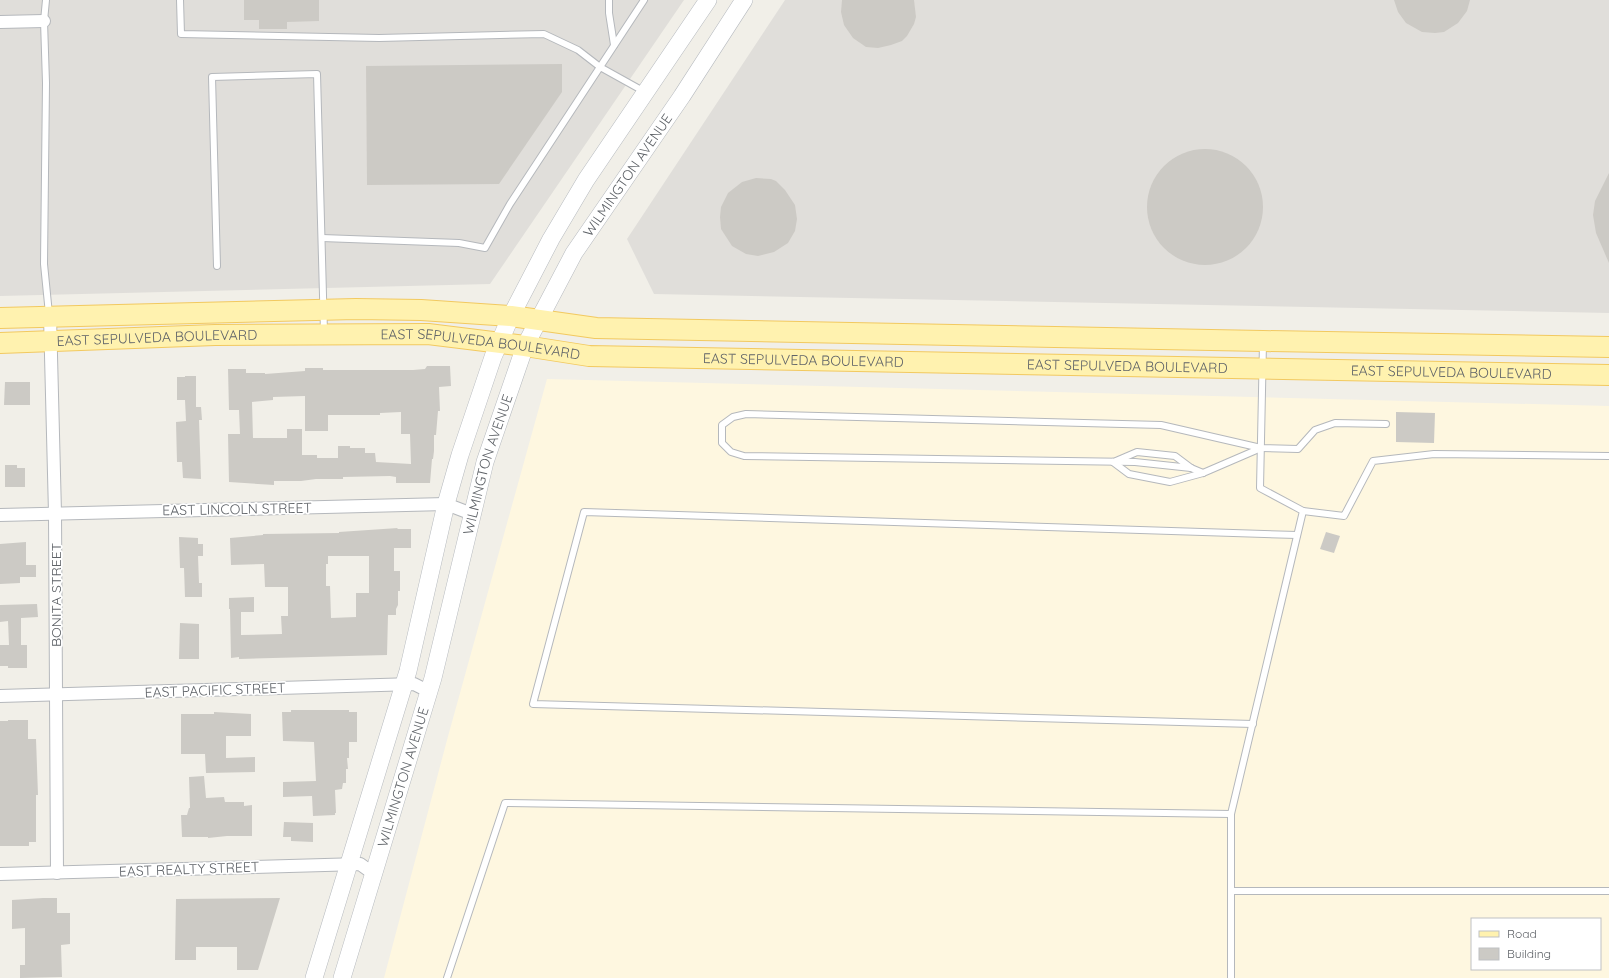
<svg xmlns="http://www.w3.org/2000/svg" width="1609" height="978" font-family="Quicksand,sans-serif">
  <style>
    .commercial { fill: #fef7e0; fill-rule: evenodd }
    .industrial { fill: #e0deda }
    .building { fill: #cccac5; fill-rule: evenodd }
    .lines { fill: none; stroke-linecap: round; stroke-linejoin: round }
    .lane-casing { stroke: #b5b8bc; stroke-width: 8 }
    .street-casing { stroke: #b5b8bc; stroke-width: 14 }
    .secondary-casing { stroke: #b6babf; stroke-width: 18 }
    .primary-casing { stroke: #f2c960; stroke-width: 22 }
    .lane { stroke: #fff; stroke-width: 6 }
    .street { stroke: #fff; stroke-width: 12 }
    .secondary { stroke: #fff; stroke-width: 17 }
    .primary { stroke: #fff2af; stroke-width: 20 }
    .labels { text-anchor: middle; stroke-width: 3.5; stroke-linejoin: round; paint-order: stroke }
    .street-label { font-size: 14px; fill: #5f6368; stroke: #fff }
  </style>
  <rect width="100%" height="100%" fill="#f1efe8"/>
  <path class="commercial" d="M547 379 1609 406V978H384L447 740ZM1472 919H1600V969H1472Z"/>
  <g class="industrial">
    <polygon points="0,0 684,0 490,284 0,296"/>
    <polygon points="785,0 1609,0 1609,313 654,294 627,239"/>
  </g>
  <g class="building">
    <polygon points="244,0 319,0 319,21 287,22 287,29 259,29 259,20 244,20"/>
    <polygon points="842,0 914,0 916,17 914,24 907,36 902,41 891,45 878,48 866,47 853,38 844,25 841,12"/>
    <polygon points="1394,0 1470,0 1467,11 1458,23 1444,32 1435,33 1422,32 1406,23 1398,12"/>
    <polygon points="562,64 562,92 499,184 367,185 366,66"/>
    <circle cx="1205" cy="207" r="58"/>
    <polygon points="1609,173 1609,263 1596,233 1593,215 1595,201"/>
    <polygon points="756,178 771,179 776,181 785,190 795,205 797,219 795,231 788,243 774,252 758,256 746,254 732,246 721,229 720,217 721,207 728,193 742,182"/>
    <path d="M427 366H450L451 386 439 387 440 411H438L436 435H434V451L433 459H432L430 483H396V477L390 476 343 477V479H316L301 481H274V485L229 482 228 434H240L239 410H229L228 369H246V373H265V374L305 371V368H323V370H413L425 369ZM305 396V431H328V415H380V413L401 412V434H410L411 464 376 462 375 453H365V448H350V446H338V458H317V455H302V429H287V438H253L252 402 273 400V397Z"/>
    <polygon points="185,376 196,376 196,407 201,407 202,420 199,420 201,479 183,478 182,462 177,462 176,422 186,421 185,400 177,400 177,377 185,377"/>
    <polygon points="5,382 30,382 30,405 4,405"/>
    <polygon points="1396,412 1435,413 1434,443 1396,442"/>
    <polygon points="5,465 17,465 17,468 25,468 25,487 5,487"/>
    <path d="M398 528 397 529H411V548H394V571H400V591H398V605L396 609V615H388L387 655 239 659V657L231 658 230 609H229V598L254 597V612H241V635L282 634 281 616H288V587H265L264 564 231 565 230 538 263 535V534L339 533V532ZM328 556H369V593H356V617L331 618 330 586H326V564H328Z"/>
    <polygon points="1326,532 1340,536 1334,553 1320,549"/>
    <polygon points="179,537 198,538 198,544 203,544 203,556 198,556 199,583 202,583 202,597 185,597 184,568 180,568"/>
    <polygon points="26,542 26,565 36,565 36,577 20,577 20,583 0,584 0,544"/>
    <polygon points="37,604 38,617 21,618 21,645 27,645 27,668 8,668 8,666 0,666 0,645 9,645 8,621 0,622 0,605"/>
    <polygon points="180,623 199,624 199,659 179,659"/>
    <polygon points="291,710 349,710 349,712 357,712 357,742 349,742 349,758 347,758 348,769 346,769 346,783 343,783 342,789 335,790 336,813 335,813 335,815 313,816 312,796 283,797 283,782 316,781 314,742 283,741 282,712 291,712"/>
    <polygon points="214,712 251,714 251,736 226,736 226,758 255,757 255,772 206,773 205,754 181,754 181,714 214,714"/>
    <polygon points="8,720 28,720 28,739 36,739 38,795 36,795 36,842 29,842 29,846 0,846 0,721 8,721"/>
    <polygon points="204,776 206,798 224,797 225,802 244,802 244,806 252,805 252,836 227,836 208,838 208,837 182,837 181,815 187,815 189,808 190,808 189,777"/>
    <polygon points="284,822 313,823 313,842 291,841 291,837 283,837"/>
    <polygon points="43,898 57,898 57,913 70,913 70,944 61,945 62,977 20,978 20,965 25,965 25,928 12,929 12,900"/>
    <polygon points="280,898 258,970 237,970 237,947 196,947 196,960 175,960 176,899"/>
  </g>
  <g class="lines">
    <defs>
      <g id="lane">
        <polyline points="46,0 44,21 46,83 44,264 49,314"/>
        <polyline points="180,0 181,34 379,38 544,34 578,50 600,67 644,0"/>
        <polyline points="609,0 609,13 614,45"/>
        <polyline points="322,238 459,243 485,248 510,204 600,67 645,92"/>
        <polyline points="217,266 212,77 317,74 324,332"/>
        <polyline points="1116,461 1137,452 1175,456 1191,468 1203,473"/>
        <polyline points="1113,462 1129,474 1170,482 1203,473 1261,448"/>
        <polyline points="1191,468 1135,462 744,456 731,452 722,443 722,425 733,417 746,414 1161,425 1261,448 1298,449 1315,430 1335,423 1386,424"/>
        <polyline points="1303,511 1344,516 1373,461 1434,454 1609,456"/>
        <polyline points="1253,724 533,704 584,512 1297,535"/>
        <polyline points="1231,891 1609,891"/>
        <polyline points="447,978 505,803 1231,814 1303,511 1260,488 1263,343"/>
        <polyline points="1231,978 1231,814"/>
      </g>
      <g id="street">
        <polyline points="0,22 44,21"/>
        <polyline points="50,316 55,513 57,873"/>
        <polyline points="0,515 446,504 472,514"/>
        <polyline points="0,696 414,684 428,691"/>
        <polyline points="0,874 360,864 374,874"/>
      </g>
      <g id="secondary">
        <polyline points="314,978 408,671 446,504 460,455 493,357 511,316 551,239 586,180 708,0"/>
        <path id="s1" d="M342 978 433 678 485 462 525 346 574 253 682 96 744 0"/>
      </g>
      <g id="primary">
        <polyline points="0,318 356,309 421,310 511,316 596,328 1263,341 1609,347"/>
        <path id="s2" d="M0 343 215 335 428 334 525 346 589 356 1609 375"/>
      </g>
    </defs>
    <use href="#lane" class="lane-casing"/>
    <use href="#street" class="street-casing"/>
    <use href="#secondary" class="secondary-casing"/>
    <use href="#primary" class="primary-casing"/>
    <use href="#lane" class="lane"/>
    <use href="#street" class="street"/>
    <use href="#secondary" class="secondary"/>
    <use href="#primary" class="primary"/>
  </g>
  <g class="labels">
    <g class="street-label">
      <text dy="5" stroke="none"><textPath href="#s1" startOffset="858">WILMINGTON AVENUE</textPath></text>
      <text dy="5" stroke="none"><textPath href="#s2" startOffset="157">EAST SEPULVEDA BOULEVARD</textPath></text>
      <text dy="5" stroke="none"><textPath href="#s2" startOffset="481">EAST SEPULVEDA BOULEVARD</textPath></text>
      <text dy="5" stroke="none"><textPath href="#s2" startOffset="805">EAST SEPULVEDA BOULEVARD</textPath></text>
      <text dy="5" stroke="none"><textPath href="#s2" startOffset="1129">EAST SEPULVEDA BOULEVARD</textPath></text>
      <text dy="5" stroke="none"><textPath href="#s2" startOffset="1453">EAST SEPULVEDA BOULEVARD</textPath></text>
      <text dy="5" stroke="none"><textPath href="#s1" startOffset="534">WILMINGTON AVENUE</textPath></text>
      <text transform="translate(237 509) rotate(-1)" y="5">EAST LINCOLN STREET</text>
      <text transform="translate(56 595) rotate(-90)" y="5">BONITA STREET</text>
      <text transform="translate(215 690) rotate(-2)" y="5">EAST PACIFIC STREET</text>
      <text dy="5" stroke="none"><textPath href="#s1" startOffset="210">WILMINGTON AVENUE</textPath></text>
      <text transform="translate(189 869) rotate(-2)" y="5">EAST REALTY STREET</text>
    </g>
  </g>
  <rect x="1471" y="918" width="130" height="52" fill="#ffffff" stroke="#bfc1c3"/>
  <rect x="1479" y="931" width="20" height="6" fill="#fff2af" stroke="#bfc1c3"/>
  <text x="1507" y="938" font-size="12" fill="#5f6368">Road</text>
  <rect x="1479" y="948" width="20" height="12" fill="#cccac5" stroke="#bfc1c3"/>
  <text x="1507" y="958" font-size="12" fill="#5f6368">Building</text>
</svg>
